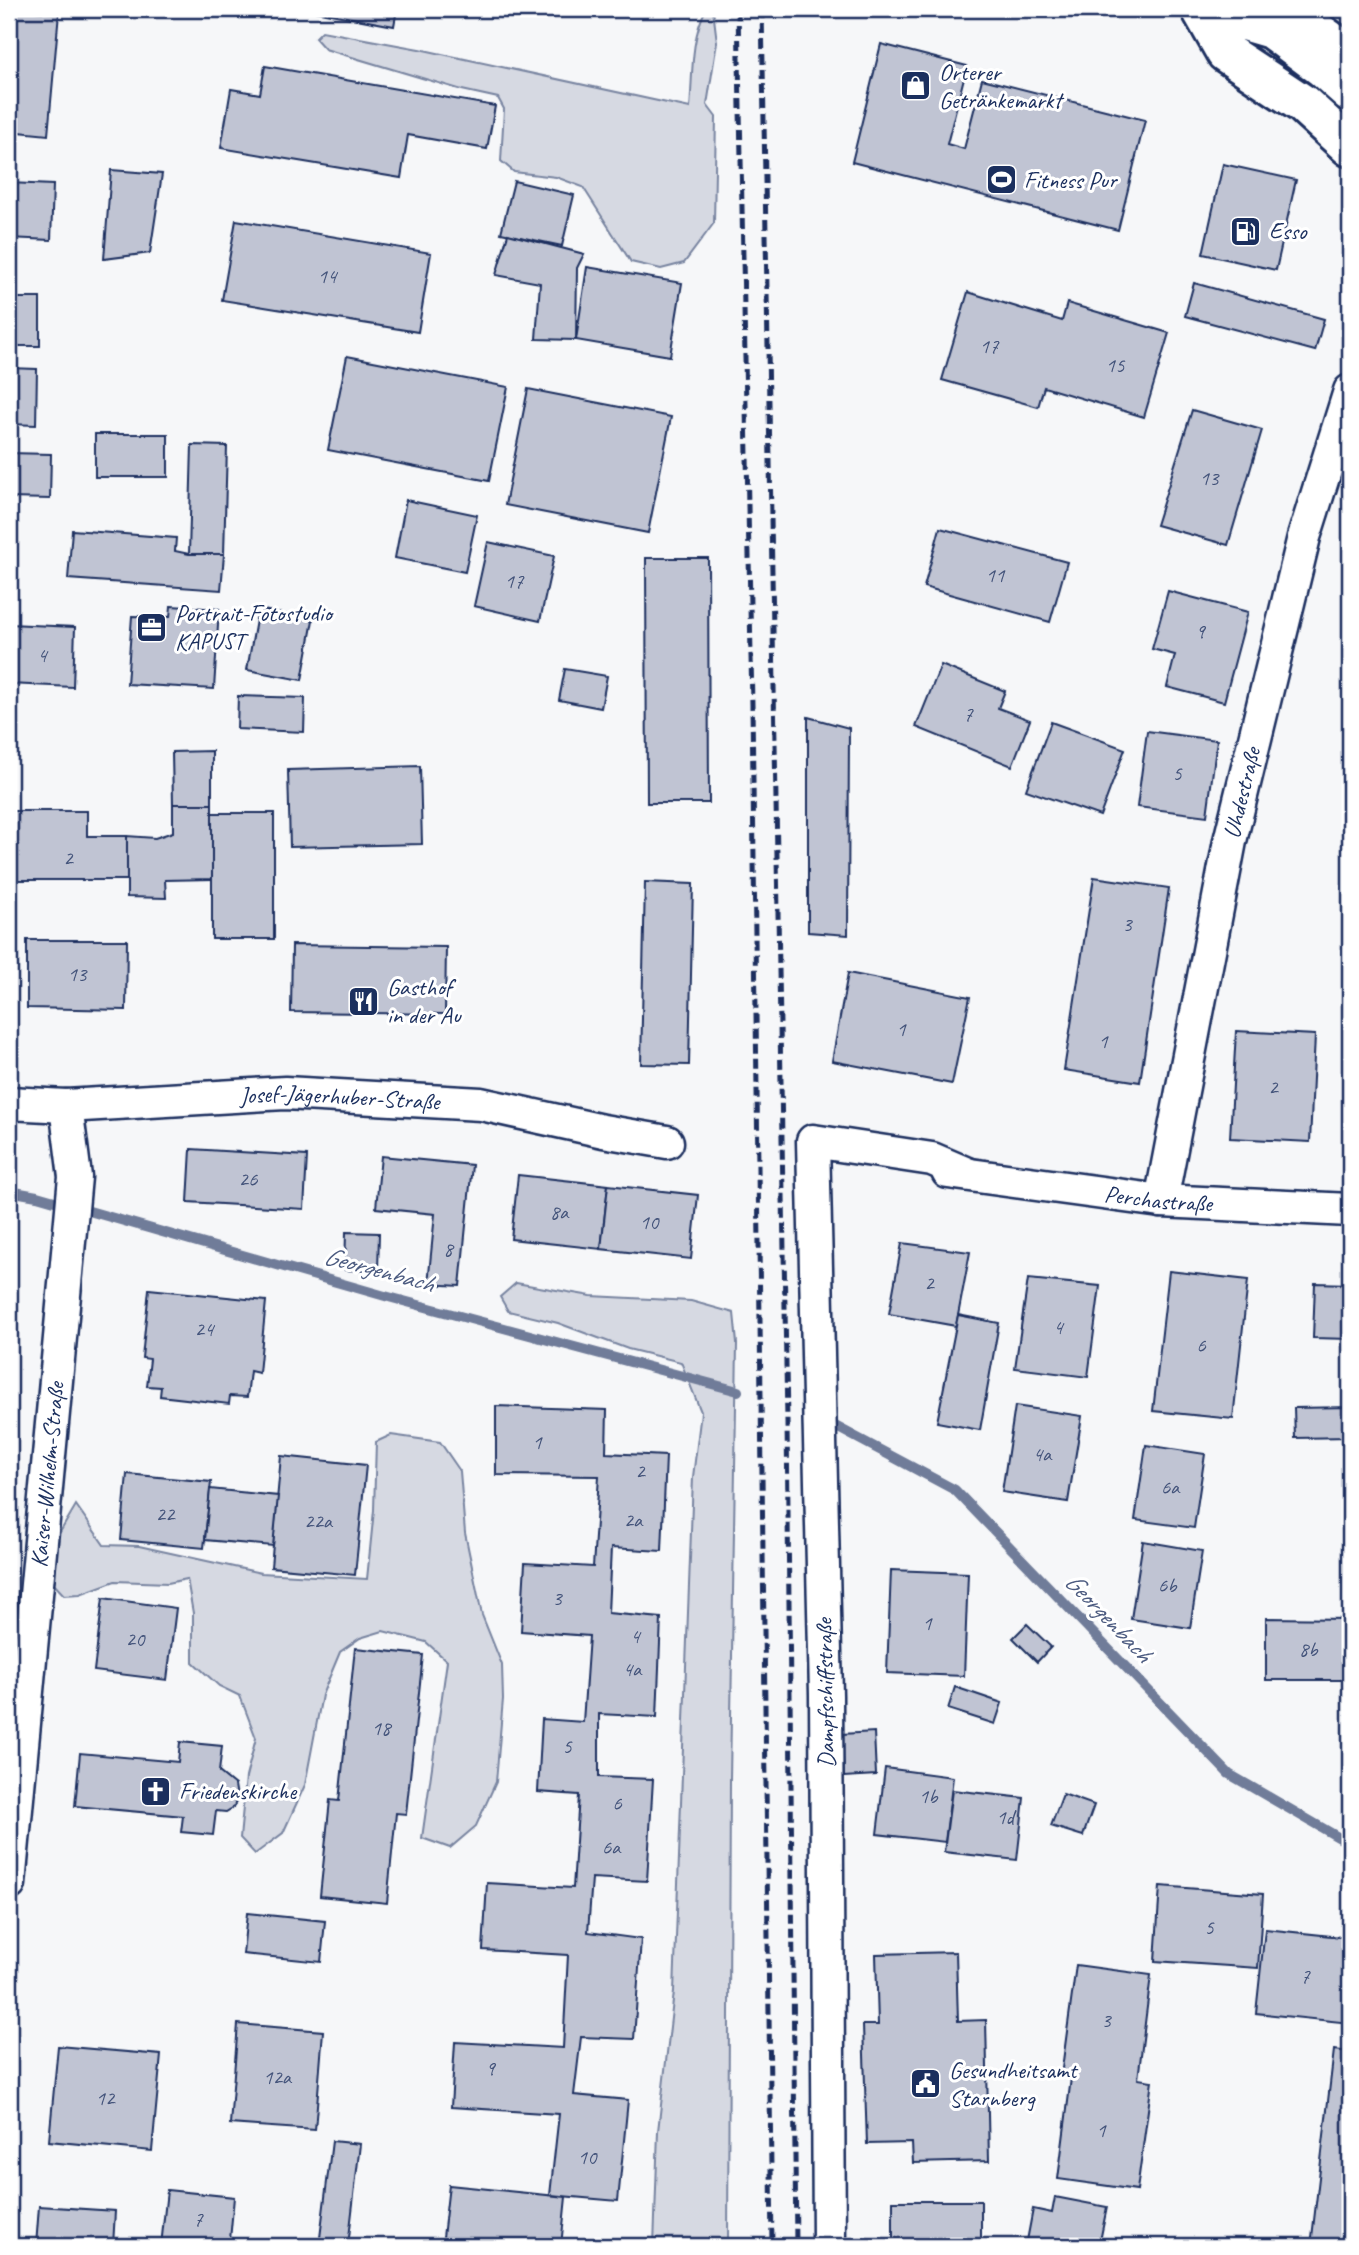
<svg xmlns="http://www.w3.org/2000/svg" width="1359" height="2255" font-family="Caveat,sans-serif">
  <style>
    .green { fill: #d6d9e2; stroke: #7884a0; stroke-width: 2 }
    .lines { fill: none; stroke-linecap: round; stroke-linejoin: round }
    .stream { stroke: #707c99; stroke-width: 10 }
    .building { fill: #c0c4d3; stroke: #1b2f5e; stroke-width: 2 }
    .street-casing { stroke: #1b2f5e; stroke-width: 37 }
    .secondary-casing { stroke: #1b2f5e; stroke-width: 44 }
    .primary-casing { stroke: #1b2f5e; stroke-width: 44 }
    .street { stroke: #fff; stroke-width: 32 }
    .secondary { stroke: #fff; stroke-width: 38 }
    .primary { stroke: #fff; stroke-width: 38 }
    .rail { stroke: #1b2f5e; stroke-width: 5; stroke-dasharray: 10 5; stroke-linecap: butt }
    .labels { text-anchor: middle; stroke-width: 6; stroke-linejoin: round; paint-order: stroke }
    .number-label { font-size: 21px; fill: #44547b }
    .poi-label { font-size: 24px; fill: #1b2f5e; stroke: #fff; text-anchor: start }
    .street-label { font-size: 24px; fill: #1b2f5e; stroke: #fff }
    .water-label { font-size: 26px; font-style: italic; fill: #4d5c81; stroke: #fff }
  </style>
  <rect width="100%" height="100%" fill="#f6f7f9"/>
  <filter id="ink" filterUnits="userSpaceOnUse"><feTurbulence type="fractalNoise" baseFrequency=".0143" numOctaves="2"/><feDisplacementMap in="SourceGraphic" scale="14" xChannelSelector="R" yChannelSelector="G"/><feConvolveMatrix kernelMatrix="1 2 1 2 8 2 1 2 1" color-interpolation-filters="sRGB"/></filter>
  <g filter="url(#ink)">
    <g class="green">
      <path d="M706 9 713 10 717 42 707 105 716 117 714 223 684 263 661 269 631 262 583 187 556 177 514 172 501 161 504 109 498 98 462 90 325 49 315 38 322 31 419 49 690 108C693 75 690 40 706 9Z"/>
      <polygon points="516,1283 591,1296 691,1301 734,1313 737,1343 730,1780 728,2246 654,2246 658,2131 674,1992 693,1477 701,1412 681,1362 628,1349 558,1323 508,1311 500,1297"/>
      <polygon points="391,1435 440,1442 460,1471 465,1533 482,1615 502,1665 503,1699 496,1782 476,1826 450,1848 422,1838 447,1661 426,1642 383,1631 360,1638 340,1652 322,1695 305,1785 283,1833 255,1854 240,1838 246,1777 256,1738 240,1696 219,1686 193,1662 193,1613 187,1579 168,1583 115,1581 80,1594 64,1595 39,1568 76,1505 104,1545 139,1546 261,1573 367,1579 374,1510 376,1442"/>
    </g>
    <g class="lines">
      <g class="stream">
        <polyline points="9,1191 37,1196 385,1296 738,1391"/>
        <polyline points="833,1425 955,1490 1229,1774 1350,1844"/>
      </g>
    </g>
    <g class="building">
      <polygon points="9,9 59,13 48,135 9,131"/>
      <polygon points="304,9 397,9 394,26"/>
      <polygon points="881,44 967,66 947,144 964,149 982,79 1145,120 1118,230 852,162"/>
      <polygon points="265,66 495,106 487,149 408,135 401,178 221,148 231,89 260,94"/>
      <polygon points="1223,164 1296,180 1276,270 1203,254"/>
      <polygon points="111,170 162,174 150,253 104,259"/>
      <polygon points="514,181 574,195 562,246 501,233"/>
      <polygon points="9,183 53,185 51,240 9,238"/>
      <polygon points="236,220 431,253 418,332 222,300"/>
      <polygon points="508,234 584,254 577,268 576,340 536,339 540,283 496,275"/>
      <polygon points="587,267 682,283 670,356 576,340"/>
      <polygon points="1194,283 1324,319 1315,351 1185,316"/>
      <polygon points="968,292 1062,321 1067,303 1169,333 1144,417 1044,387 1038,407 942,380"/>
      <rect x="9" y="298" width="31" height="48"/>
      <polygon points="347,356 508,387 489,481 328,450"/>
      <polygon points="9,368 37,369 36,425 9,424"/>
      <polygon points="528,389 671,417 648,533 505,505"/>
      <polygon points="1192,410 1262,430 1228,545 1156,525"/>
      <rect x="95" y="434" width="73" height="43"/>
      <polygon points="192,445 227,446 224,554 189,554"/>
      <polygon points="9,453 51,454 50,499 9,498"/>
      <polygon points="406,500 477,515 465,572 395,558"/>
      <polygon points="940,528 1067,562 1050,622 924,587"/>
      <polygon points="72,530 176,538 175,551 189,554 224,554 221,590 68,579"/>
      <polygon points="488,542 554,556 540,621 474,606"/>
      <polygon points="646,558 708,558 709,803 647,803"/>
      <polygon points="1168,591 1248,612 1224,702 1167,687 1175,655 1152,649"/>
      <polygon points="171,606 219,609 214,689 127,684 132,616 170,617"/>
      <polygon points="258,609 313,620 302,680 247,670"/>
      <polygon points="9,624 75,627 73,687 9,684"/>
      <polygon points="941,665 1005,691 998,708 1030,720 1012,766 916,727"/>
      <polygon points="565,669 607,676 601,708 559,700"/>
      <polygon points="238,696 305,698 304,732 237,729"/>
      <polygon points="808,717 849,728 848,935 808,932"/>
      <polygon points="1051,722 1125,749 1100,816 1026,790"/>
      <polygon points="1147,731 1217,740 1207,816 1137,807"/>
      <polygon points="212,751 212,804 173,804 172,752"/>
      <polygon points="420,766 422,844 290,847 288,770"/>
      <polygon points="173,804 212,804 212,879 165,880 166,898 127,897 127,836 155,838 173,832"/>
      <polygon points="9,811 87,811 87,836 127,836 127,880 9,880"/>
      <rect x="212" y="813" width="62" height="126"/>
      <polygon points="1094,877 1169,888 1140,1082 1064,1070"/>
      <polygon points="645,882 693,884 689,1065 641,1064"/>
      <polygon points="27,940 127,940 126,1010 27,1008"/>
      <polygon points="292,945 446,947 445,1014 291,1012"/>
      <polygon points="848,973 970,997 952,1084 832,1061"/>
      <polygon points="1236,1031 1315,1035 1310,1142 1230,1138"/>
      <polygon points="191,1149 307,1156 304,1209 188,1202"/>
      <polygon points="381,1156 472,1165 460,1286 428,1284 435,1214 376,1208"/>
      <polygon points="518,1175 608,1185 601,1249 511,1239"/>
      <polygon points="608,1185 698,1195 691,1259 601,1249"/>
      <polygon points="346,1232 379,1233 378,1271 345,1270"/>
      <polygon points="902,1243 970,1252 956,1326 889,1314"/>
      <polygon points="1169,1271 1248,1280 1233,1419 1153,1411"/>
      <polygon points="1028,1279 1100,1286 1088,1377 1015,1368"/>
      <polygon points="1315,1283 1350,1284 1350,1339 1313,1338"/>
      <polygon points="149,1289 266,1301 259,1373 250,1371 247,1397 230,1396 229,1404 160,1396 161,1387 147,1386 150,1359 142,1358"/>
      <polygon points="958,1315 999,1323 980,1430 937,1422"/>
      <polygon points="496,1406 607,1410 606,1453 666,1456 662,1551 611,1548 608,1613 661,1618 657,1717 599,1714 599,1777 653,1779 647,1881 592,1878 588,1932 641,1939 634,2039 581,2037 574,2095 628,2100 618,2201 550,2195 559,2114 451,2107 455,2042 563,2048 568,1955 483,1950 487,1883 573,1888 579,1795 538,1792 542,1719 583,1722 589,1636 521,1631 525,1563 593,1567 599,1476 496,1475"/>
      <polygon points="1015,1406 1082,1416 1068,1502 1002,1492"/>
      <polygon points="1350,1407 1350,1437 1295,1438 1294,1408"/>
      <polygon points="1146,1445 1205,1454 1194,1528 1135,1520"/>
      <polygon points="281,1456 366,1465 355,1575 271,1567"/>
      <polygon points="127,1474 211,1482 204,1548 121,1540"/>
      <polygon points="210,1489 278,1496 273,1546 205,1540"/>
      <polygon points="1143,1541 1202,1551 1190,1628 1131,1619"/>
      <polygon points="891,1570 968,1573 964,1676 887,1673"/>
      <polygon points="103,1598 176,1608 167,1680 94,1671"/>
      <polygon points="1266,1618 1350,1619 1350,1680 1266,1680"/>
      <polygon points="1027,1624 1051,1647 1037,1662 1013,1638"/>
      <polygon points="355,1648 423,1655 406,1814 396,1813 387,1903 320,1896 330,1800 339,1801"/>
      <polygon points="955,1687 1002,1703 995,1724 948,1709"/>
      <polygon points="874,1732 876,1775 844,1777 842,1734"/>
      <polygon points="180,1742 222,1746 219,1772 235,1785 237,1797 234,1807 226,1812 216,1811 213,1835 181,1832 183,1816 75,1806 80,1753 178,1762"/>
      <polygon points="885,1768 953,1777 945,1842 877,1834"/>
      <polygon points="952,1790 1024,1798 1017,1860 944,1852"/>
      <polygon points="1063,1794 1094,1805 1083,1836 1051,1826"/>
      <polygon points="1160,1886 1263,1894 1258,1968 1155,1961"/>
      <polygon points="247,1913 325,1921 321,1962 243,1954"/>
      <polygon points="1265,1929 1350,1938 1350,2023 1256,2013"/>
      <polygon points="956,1952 958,2021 986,2020 989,2161 913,2163 912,2143 867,2144 863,2025 878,2025 876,1954"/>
      <polygon points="1076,1965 1151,1975 1138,2079 1152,2081 1137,2190 1058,2179 1071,2078 1061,2076"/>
      <polygon points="238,2024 323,2031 315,2130 230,2124"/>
      <polygon points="58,2046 161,2055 152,2151 49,2141"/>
      <polygon points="1334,2050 1350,2052 1350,2246 1311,2246"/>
      <polygon points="332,2141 360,2144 348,2246 319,2246"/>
      <polygon points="449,2185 566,2197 561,2246 442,2246"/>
      <polygon points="167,2190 234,2197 230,2240 245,2242 245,2246 161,2246"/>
      <polygon points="1055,2197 1107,2207 1099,2246 1026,2246 1033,2209 1052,2213"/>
      <rect x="893" y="2201" width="88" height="45"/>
      <polygon points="39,2206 115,2211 113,2246 36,2246"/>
      <polygon points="267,2242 305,2246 267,2246"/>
    </g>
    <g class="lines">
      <defs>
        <g id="street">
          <path id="s1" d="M9 1103 66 1106 285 1093 481 1104 603 1131 667 1142"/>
          <path id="s2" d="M948 1172 1161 1201 1350 1210"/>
          <path id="s3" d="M1161 1201 1230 841 1304 537 1350 391"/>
          <path id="s4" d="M9 1884 75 1177 66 1106"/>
          <polyline points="829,2246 826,1695 813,1141 932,1159 967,1174"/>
        </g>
        <polyline id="secondary" points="1271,29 1304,22 1350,55"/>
        <g id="primary">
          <polyline points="1201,9 1226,53 1303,104 1350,147"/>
          <polyline points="1203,9 1271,29 1323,68 1350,92"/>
        </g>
      </defs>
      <use href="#street" class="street-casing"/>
      <use href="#secondary" class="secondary-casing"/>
      <use href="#primary" class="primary-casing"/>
      <use href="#street" class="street"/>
      <use href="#secondary" class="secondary"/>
      <use href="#primary" class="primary"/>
      <g class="rail">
        <polyline points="738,9 752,705 772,2246"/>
        <polyline points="762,9 787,1421 796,2246"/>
      </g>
    </g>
  </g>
  <defs>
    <symbol id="shop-square" viewBox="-11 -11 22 22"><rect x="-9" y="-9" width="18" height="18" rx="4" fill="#1b2f5e" stroke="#fff"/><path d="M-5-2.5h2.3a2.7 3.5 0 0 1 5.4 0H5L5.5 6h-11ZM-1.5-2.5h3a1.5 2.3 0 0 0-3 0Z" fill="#fff"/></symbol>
    <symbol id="stadium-square" viewBox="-11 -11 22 22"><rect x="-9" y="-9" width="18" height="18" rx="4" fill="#1b2f5e" stroke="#fff"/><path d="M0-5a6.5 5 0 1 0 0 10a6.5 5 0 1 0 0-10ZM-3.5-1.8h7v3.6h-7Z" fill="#fff"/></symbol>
    <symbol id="fuel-square" viewBox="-11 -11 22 22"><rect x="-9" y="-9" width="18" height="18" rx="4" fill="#1b2f5e" stroke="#fff"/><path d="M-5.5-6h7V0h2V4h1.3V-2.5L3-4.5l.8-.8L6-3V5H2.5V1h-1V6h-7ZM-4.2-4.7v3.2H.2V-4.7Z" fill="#fff"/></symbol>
    <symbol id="office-square" viewBox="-11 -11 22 22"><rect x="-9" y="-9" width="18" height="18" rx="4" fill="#1b2f5e" stroke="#fff"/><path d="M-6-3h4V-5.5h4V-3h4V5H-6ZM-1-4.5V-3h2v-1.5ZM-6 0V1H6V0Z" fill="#fff"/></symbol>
    <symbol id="restaurant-square" viewBox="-11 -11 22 22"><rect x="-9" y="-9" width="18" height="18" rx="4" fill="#1b2f5e" stroke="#fff"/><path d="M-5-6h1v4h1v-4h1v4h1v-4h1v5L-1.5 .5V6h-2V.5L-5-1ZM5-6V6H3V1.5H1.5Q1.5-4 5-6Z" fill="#fff"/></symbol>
    <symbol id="church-square" viewBox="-11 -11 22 22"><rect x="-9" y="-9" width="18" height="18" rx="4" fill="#1b2f5e" stroke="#fff"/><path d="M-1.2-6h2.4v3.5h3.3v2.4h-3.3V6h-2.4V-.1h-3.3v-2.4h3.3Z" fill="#fff"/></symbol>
    <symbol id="civic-square" viewBox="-11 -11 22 22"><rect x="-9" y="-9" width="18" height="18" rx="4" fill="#1b2f5e" stroke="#fff"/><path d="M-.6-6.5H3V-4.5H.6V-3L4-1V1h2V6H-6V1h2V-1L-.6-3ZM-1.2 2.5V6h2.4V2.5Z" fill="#fff"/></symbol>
  </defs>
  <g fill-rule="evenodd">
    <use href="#shop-square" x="898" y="68" width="35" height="35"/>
    <use href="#stadium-square" x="984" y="162" width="35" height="35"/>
    <use href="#fuel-square" x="1228" y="214" width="35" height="35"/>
    <use href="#office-square" x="134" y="610" width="35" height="35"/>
    <use href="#restaurant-square" x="346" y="984" width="35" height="35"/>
    <use href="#church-square" x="138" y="1774" width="35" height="35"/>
    <use href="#civic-square" x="908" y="2066" width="35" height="35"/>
  </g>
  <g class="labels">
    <g class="number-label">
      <text x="327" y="283">14</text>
      <text x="989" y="353">17</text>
      <text x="1115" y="372">15</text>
      <text x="1209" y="485">13</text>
      <text x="995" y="582">11</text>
      <text x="514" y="588">17</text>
      <text x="1200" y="638">9</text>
      <text x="42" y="662">4</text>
      <text x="968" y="721">7</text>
      <text x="1177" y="780">5</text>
      <text x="68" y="865">2</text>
      <text x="1127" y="931">3</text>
      <text x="77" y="981">13</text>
      <text x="901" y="1036">1</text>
      <text x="1103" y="1048">1</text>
      <text x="1273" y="1094">2</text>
      <text x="248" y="1186">26</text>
      <text x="559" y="1219">8a</text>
      <text x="649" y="1229">10</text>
      <text x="448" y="1256">8</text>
      <text x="929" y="1290">2</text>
      <text x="1058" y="1334">4</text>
      <text x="204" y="1336">24</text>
      <text x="1201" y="1352">6</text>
      <text x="537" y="1449">1</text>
      <text x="1042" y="1461">4a</text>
      <text x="640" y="1478">2</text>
      <text x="1170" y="1494">6a</text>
      <text x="165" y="1521">22</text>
      <text x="633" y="1527">2a</text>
      <text x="318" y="1528">22a</text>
      <text x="1167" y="1592">6b</text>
      <text x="557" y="1605">3</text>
      <text x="927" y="1630">1</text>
      <text x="635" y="1643">4</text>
      <text x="135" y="1646">20</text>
      <text x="1308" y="1656">8b</text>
      <text x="632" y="1676">4a</text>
      <text x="381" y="1735">18</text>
      <text x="567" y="1753">5</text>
      <text x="928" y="1803">1b</text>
      <text x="617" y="1810">6</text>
      <text x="1005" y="1824">1d</text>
      <text x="611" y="1854">6a</text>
      <text x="1209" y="1934">5</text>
      <text x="1305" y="1983">7</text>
      <text x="1106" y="2027">3</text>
      <text x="490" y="2075">9</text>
      <text x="277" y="2084">12a</text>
      <text x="105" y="2105">12</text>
      <text x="1101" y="2137">1</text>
      <text x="587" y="2164">10</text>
      <text x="198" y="2226">7</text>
    </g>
    <g class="poi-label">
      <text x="939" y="80">Orterer<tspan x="939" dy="28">Getränkemarkt</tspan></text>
      <text x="1024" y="188">Fitness Pur</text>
      <text x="1269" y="239">Esso</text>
      <text x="175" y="621">Portrait-Fotostudio<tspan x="175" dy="28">KAPUST</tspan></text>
      <text x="387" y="995">Gasthof<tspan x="387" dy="28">in der Au</tspan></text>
      <text x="179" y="1799">Friedenskirche</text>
      <text x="949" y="2078">Gesundheitsamt<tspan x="949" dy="28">Starnberg</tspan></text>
    </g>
    <g class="street-label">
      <text dy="8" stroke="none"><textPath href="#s3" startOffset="416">Uhdestraße</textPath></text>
      <text dy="8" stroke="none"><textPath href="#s1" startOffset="331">Josef-Jägerhuber-Straße</textPath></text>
      <text dy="8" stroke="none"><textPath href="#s2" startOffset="212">Perchastraße</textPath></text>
      <text dy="8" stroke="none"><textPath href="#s4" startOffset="411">Kaiser-Wilhelm-Straße</textPath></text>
      <text transform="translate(825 1693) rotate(-91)" y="8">Dampfschiffstraße</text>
    </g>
    <g class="water-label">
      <text transform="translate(379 1269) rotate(15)" y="9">Georgenbach</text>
      <text transform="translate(1109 1617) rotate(46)" y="9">Georgenbach</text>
    </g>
  </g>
  <rect width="1359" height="2255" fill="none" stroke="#fff" stroke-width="35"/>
  <rect x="18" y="18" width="1324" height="2220" fill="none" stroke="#1b2f5e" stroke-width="2.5" filter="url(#ink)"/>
</svg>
